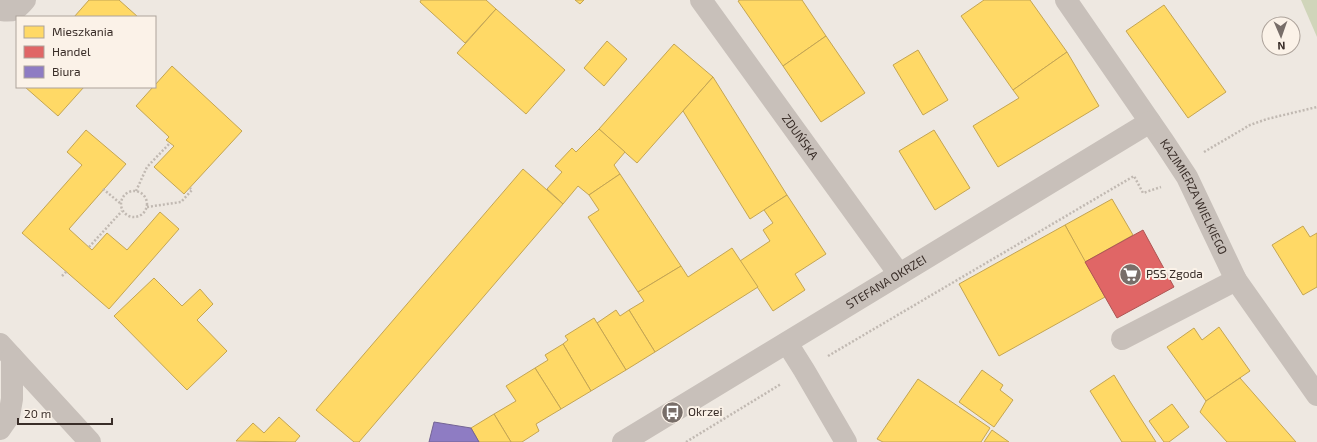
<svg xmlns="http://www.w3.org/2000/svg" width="1317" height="442" font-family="'Exo 2',sans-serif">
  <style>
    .green { fill: #d0d5ba }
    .homes { fill: #ffd966; stroke: #c4a553 }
    .shops { fill: #e06666; stroke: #ae5553 }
    .offices { fill: #8e7cc3; stroke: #746494 }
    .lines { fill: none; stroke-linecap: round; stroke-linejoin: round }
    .path { stroke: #c1b9b2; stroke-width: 2.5; stroke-dasharray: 2 2; stroke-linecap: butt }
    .minor { stroke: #c8c0ba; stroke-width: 22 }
    .labels { text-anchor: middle; stroke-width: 4; stroke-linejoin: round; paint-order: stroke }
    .street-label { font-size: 12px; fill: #392d28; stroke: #fbf2e8 }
    .poi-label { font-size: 12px; fill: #392d28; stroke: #fbf2e8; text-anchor: start }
  </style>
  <rect width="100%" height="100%" fill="#eee8e1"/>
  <polygon class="green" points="1301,0 1317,0 1317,37"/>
  <g class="homes">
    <polygon points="89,0 119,0 138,17 74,17"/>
    <polygon points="421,0 486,0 496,9 465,43 420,2"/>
    <polygon points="575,0 584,0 580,4"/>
    <polygon points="740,0 802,0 826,36 783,66 738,1"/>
    <polygon points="984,0 1030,0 1067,52 1013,90 961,16"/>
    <polygon points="1164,5 1226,92 1188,118 1126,31"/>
    <polygon points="496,9 565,70 526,114 457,53"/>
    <polygon points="826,36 865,93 821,122 783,66"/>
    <polygon points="607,41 627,59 604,86 584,68"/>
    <polygon points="674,44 713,77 637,163 599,129"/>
    <polygon points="918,50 948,100 923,115 893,65"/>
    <polygon points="1067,52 1099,106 998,167 973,126 1019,98 1013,90"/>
    <polygon points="172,66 242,131 184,194 154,167 174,146 166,140 169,137 136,106 153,87 155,87 155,85"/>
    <polygon points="713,77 787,195 750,219 683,111"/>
    <polygon points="25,87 84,87 58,116"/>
    <polygon points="599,129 625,152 614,165 620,174 589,195 578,186 563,204 547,189 562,172 555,166 572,148 576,152"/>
    <polygon points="86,130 126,164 69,229 92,250 107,233 127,250 160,212 179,229 109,309 22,233 82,165 67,152"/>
    <polygon points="934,130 970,188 935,210 899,151"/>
    <polygon points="523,169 563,204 359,442 354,442 316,410"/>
    <polygon points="620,174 681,266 638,292 588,217 599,210 589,195"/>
    <polygon points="787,195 826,254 795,274 805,290 773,311 740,261 770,241 763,230 773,223 764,210"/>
    <polygon points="1112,199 1133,235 1085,262 1065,225"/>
    <polygon points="1065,225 1105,297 999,356 959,284"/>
    <polygon points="1303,226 1310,237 1317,233 1317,287 1303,295 1272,245"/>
    <polygon points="732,248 758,287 655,352 629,310 644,301 638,292 681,266 688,277"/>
    <polygon points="154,278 182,306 200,289 213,304 197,320 227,351 187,390 114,316"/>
    <polygon points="616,310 620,316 629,310 655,352 626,370 597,323"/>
    <polygon points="594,318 626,370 591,391 563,344 568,340 565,336"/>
    <polygon points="1219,327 1250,371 1206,401 1167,347 1194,328 1202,340"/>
    <polygon points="563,344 591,391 561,409 535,368 548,360 545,355"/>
    <polygon points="535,368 561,409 536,424 539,431 522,442 511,442 494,414 516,401 506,386"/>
    <polygon points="982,370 1003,385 1000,390 1013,400 994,427 959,402"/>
    <polygon points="1114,375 1131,403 1156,442 1122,442 1090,391"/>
    <polygon points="1240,378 1296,442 1227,442 1200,412 1206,401"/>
    <polygon points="918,379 990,428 981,442 883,442 877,439"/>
    <polygon points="1172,404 1189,427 1169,442 1164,442 1149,421"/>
    <polygon points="494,414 511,442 479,442 471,428"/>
    <polygon points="279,417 300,436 295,442 236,441 253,423 264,433"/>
    <polygon points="992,430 1009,442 984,442"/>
  </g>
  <polygon class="shops" points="1143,230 1174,287 1117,318 1085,262"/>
  <polygon class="offices" points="434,422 471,428 479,442 429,442"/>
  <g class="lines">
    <g class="path">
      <polyline points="1204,152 1250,125 1267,119 1317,107"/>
      <polyline points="103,189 120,203"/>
      <circle cx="134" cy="204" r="13"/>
      <polyline points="136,191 147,167 170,143"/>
      <polyline points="147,207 181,202 192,190 190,188"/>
      <polyline points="89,247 122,211"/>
      <polyline points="62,276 67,271"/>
      <polyline points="828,356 1134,176 1143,193 1161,187"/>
      <polyline points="686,442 781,384"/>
    </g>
    <g class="minor">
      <path id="s1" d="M701 0 899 274"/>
      <path id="s2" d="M1066 0 1164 142 1187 177 1236 280 1317 395"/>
      <path d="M0 10C13 12 17 10 25 0"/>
      <polyline points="1122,339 1236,280"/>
      <polyline points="787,343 804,370 846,442"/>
      <polyline points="0,344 90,442"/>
      <polyline points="0,429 9,416 12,399 12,357"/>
      <path id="s3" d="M623 442 1150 122"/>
    </g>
  </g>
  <defs>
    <symbol id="supermarket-disc" viewBox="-11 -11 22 22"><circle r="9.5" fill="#786e69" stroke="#fbf2e8"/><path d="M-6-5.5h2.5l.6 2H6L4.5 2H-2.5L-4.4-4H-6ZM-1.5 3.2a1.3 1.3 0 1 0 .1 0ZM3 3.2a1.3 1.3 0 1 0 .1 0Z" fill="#fff"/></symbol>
    <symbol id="bus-disc" viewBox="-11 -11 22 22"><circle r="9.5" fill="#786e69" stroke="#fbf2e8"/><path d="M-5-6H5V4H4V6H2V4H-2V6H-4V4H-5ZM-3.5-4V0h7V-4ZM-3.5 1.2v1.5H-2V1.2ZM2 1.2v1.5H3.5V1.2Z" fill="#fff"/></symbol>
  </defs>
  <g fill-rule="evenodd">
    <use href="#supermarket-disc" x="1118" y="262" width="25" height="25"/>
    <use href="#bus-disc" x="660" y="400" width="25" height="25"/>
  </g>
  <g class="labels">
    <g class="street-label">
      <text dy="4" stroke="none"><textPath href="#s1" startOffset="169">ZDUŃSKA</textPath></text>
      <text dy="4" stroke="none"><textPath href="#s2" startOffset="235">KAZIMIERZA WIELKIEGO</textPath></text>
      <text dy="4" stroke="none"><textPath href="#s3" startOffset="308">STEFANA OKRZEI</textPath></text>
    </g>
    <g class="poi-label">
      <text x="1146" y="278">PSS Zgoda</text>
      <text x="688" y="416">Okrzei</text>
    </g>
  </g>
  <rect x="16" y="16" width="140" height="72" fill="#fbf2e8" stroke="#ada39b"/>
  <rect x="24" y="26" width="20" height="12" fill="#ffd966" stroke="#ada39b"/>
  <text x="52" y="36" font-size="12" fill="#392d28">Mieszkania</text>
  <rect x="24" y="46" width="20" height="12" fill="#e06666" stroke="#ada39b"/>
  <text x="52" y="56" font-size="12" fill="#392d28">Handel</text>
  <rect x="24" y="66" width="20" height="12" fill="#8e7cc3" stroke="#ada39b"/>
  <text x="52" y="76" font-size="12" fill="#392d28">Biura</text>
  <g transform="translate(1281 36) rotate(178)"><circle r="19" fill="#fbf2e8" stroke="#ada39b"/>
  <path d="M0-3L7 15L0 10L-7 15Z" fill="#786e69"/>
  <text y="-6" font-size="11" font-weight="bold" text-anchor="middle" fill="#392d28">N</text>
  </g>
  <path d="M18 418v6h94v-6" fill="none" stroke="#392d28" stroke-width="2"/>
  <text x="24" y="418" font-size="12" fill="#392d28" stroke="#fbf2e8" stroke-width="3" paint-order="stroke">20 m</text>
</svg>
